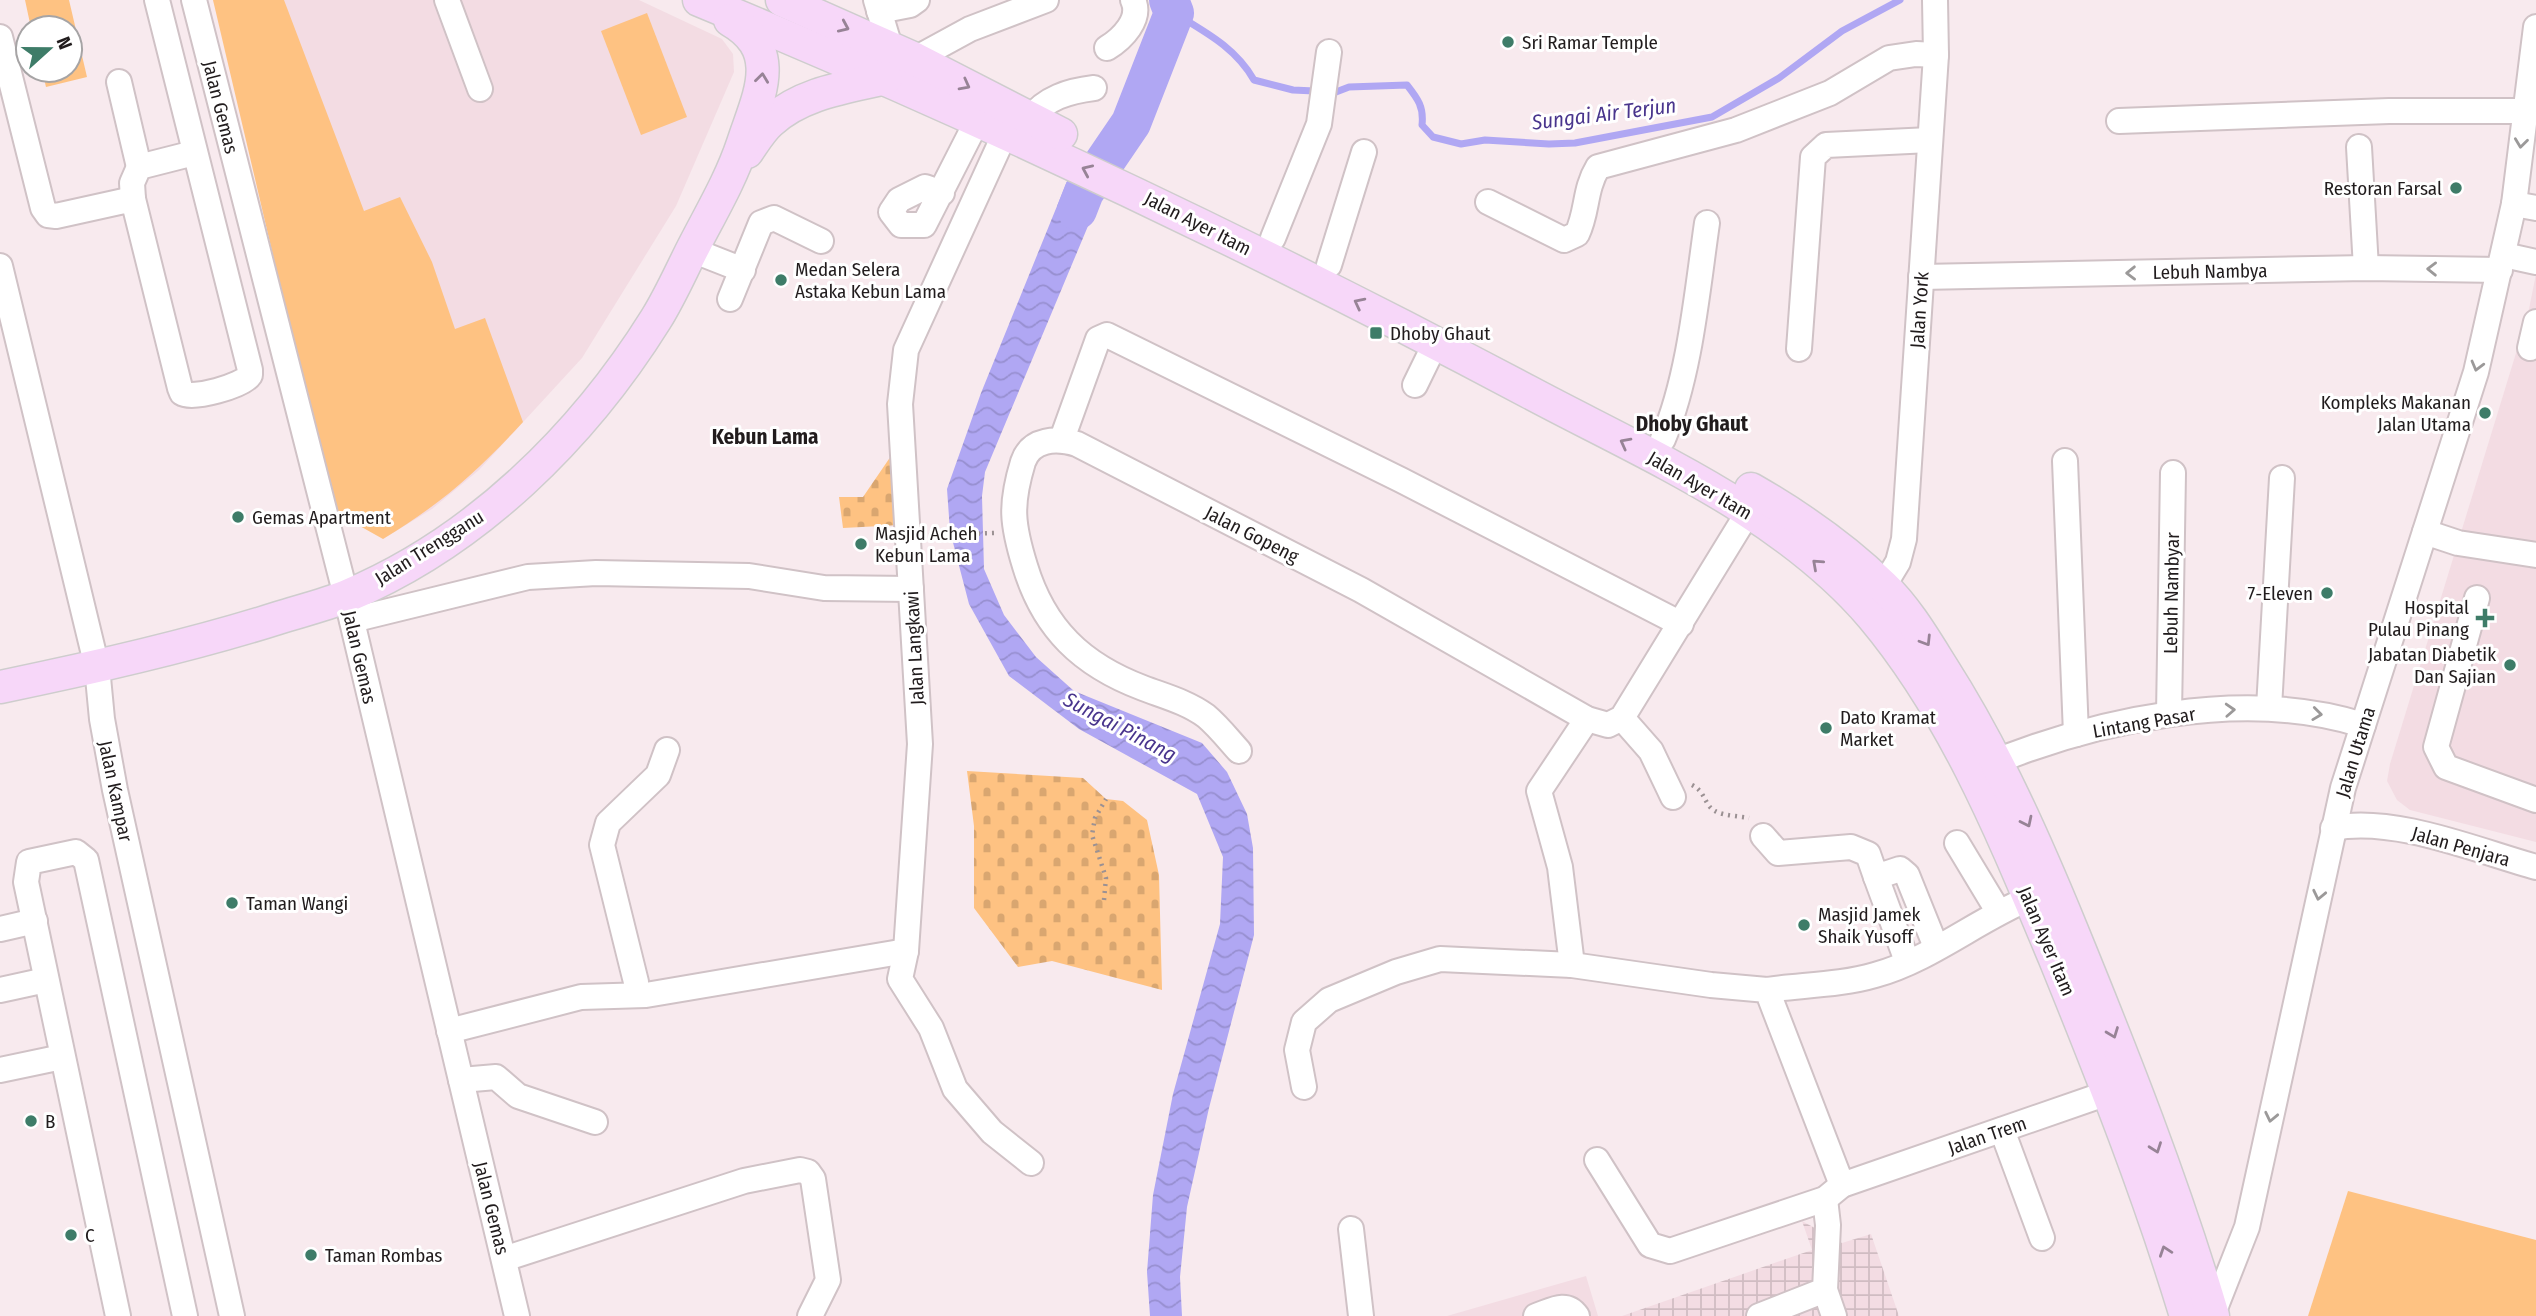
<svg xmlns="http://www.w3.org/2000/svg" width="2536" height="1316" font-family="'Fira Sans Condensed',sans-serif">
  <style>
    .built { fill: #f3dce3 }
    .industrial { fill: url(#industrial-grid) }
    .grass { fill: #fec282 }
    .cemetery { fill: url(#cemetery-stones) }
    .water { fill: url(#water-waves) }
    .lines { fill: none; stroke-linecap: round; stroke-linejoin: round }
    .stream { stroke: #b0a7f3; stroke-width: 7 }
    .river { stroke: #b0a7f3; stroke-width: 40 }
    .minor-casing { stroke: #d0c2c6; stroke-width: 28 }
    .major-casing { stroke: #cecdcd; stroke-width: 35 }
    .path { stroke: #9b9193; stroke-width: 4.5; stroke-dasharray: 2 5; stroke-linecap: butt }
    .minor { stroke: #fff; stroke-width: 24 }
    .major { stroke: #f7d7f9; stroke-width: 32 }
    .oneway { stroke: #978396 }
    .oneway2 { stroke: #9b9999 }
    .poi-dot { fill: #3e7c68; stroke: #fff; stroke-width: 2.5 }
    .labels { text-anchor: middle; stroke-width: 6; stroke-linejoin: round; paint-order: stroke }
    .poi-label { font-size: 19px; fill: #211c1d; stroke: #fff; text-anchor: start }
    .street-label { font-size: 19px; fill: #211c1d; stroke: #fff }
    .water-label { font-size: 21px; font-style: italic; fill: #49358d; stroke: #fff }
    .neighbourhood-label { font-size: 21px; font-weight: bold; fill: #211c1d; stroke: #fff }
  </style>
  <defs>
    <pattern id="industrial-grid" width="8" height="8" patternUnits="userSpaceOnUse" patternTransform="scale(1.75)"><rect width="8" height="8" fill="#f3dce3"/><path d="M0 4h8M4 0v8" fill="none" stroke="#d0bcc2"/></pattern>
    <pattern id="cemetery-stones" width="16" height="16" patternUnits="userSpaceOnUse" patternTransform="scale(1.75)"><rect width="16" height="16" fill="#fec282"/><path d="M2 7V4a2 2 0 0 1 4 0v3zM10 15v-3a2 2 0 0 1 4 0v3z" fill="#d9a670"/></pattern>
    <pattern id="water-waves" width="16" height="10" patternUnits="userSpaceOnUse" patternTransform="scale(1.75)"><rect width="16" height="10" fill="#b0a7f3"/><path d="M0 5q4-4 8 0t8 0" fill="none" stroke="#978fd0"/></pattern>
  </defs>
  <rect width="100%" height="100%" fill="#f8eaee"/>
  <g class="built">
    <polygon points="213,0 639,0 722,39 733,54 734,72 676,206 582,358 479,470 432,509 383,539"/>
    <polygon points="2536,274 2536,842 2410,810 2397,800 2387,781 2390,764 2528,314"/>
    <polygon points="1586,1276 1598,1316 1447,1316"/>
  </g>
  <polygon class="industrial" points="1802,1221 1842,1243 1871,1234 1899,1316 1622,1316 1812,1250"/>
  <g class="grass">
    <polygon points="25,0 69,0 87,77 46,87 42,70 70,70 70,28 31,28"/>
    <path d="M213 0H284L364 211 400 197 432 262 455 329 485 318 523 422C477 472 441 504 383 539L333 511Z"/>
    <polygon points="647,13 687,117 641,135 601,31"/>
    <polygon points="2348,1191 2536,1240 2536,1316 2308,1316"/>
  </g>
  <g class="cemetery">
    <polygon points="891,456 900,525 843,528 839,497 863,497"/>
    <polygon points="967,771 1083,778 1106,799 1123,801 1147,820 1159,875 1162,990 1052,961 1018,967 974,908 974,826"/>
  </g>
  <polygon class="water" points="1068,179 1101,195 985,472 982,496 984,569 1004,615 1036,657 1074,691 1202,743 1227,772 1247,814 1253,848 1254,935 1209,1108 1187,1207 1180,1277 1182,1316 1150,1316 1147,1272 1153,1195 1173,1094 1220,924 1223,857 1197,794 1079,729 1009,676 969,604 950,531 947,489 981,393"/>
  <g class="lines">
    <path class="stream" d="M1174 13C1205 32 1235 47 1254 80L1293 90 1336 92 1349 87 1407 85C1418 99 1424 107 1422 125L1433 137 1461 144 1485 140 1549 144 1575 143 1712 117 1779 78 1842 31 1900 0"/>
    <polyline class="river" points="1077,210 1084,192 1131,123 1174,13 1169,0"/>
    <defs>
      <g id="minor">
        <polyline points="194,0 346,596 517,1316"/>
        <polyline points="447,0 480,89"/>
        <polyline points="876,0 890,47"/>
        <polyline points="879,11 910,5 917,0"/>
        <path d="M0 37 43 208 48 215 56 216 133 199 180 388 182 393C192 400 243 386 250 375V370L157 0"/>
        <path d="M1107 48C1122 39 1142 19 1133 0"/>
        <polyline points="915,59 970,29 1046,0"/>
        <polyline points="119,82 139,167"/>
        <polyline points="1012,118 906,350 900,404 920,744 906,951 900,979 931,1028 955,1089 992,1132 1031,1163"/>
        <path d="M1030 119C1045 98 1069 91 1094 88"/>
        <polyline points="2119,121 2389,111 2526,111"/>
        <polyline points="2359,147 2366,268"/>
        <polyline points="942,193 925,187 899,200 891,212 901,225 924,225 978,119"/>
        <polyline points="133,199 132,183 139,167 194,153"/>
        <path d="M1488 202 1564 240 1577 234C1588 211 1584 190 1598 167L1736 130 1830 93 1889 58 1916 54 1936 55"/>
        <polyline points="2514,204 2536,208"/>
        <polyline points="1273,238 1319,124 1329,52"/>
        <polyline points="692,250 743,270"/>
        <polyline points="2504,255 2536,262"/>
        <polyline points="1329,265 1364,152"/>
        <polyline points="0,266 97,667 102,719 115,790 232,1316"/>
        <polyline points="1921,277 2366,268 2500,270"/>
        <polyline points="730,299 761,223 774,218 821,241"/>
        <polyline points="2530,348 2536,322"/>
        <polyline points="1799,349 1813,157 1826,145 1930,140"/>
        <polyline points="1415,385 1436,342"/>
        <polyline points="1062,439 1098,339 1107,335 1401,480 1681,624"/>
        <path d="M1663 439C1690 375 1697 292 1707 223"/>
        <polyline points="2065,461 2076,734"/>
        <polyline points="2425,532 2458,543 2536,555"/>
        <polyline points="2477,598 2436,747 2446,767 2536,800"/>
        <polyline points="1875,600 1898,562 1904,539 1936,55 1935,0"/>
        <polyline points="352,620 528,577 596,573 749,576 824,588 911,589"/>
        <polyline points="2269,708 2282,478"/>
        <polyline points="2169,714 2173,473"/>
        <polyline points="1622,718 1651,751 1673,797"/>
        <path d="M1239 751C1229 740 1218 726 1206 716 1187 702 1164 696 1143 688 1082 665 1044 629 1025 566 1012 524 1010 505 1023 462 1031 438 1057 438 1077 444L1361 590 1587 719 1608 725 1622 718 1749 511"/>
        <path d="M1982 767C2094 720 2244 687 2363 725"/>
        <path d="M2333 828C2395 816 2475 850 2536 867"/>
        <polyline points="1763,836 1778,853 1851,847 1868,854 1876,877 1900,869 1907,875 1936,947"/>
        <polyline points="1957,843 1998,911"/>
        <polyline points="1876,877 1907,961"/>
        <polyline points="0,929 35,921"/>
        <polyline points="1572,965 1560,867 1539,791 1587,719"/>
        <polyline points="0,990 46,980"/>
        <path d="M1767 990C1802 985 1841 985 1875 975 1930 960 1977 920 2030 898"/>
        <polyline points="636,995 636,982 602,845 608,823 658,775 667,750"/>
        <polyline points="449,1031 581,997 646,995 906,951"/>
        <polyline points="0,1070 62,1057"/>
        <polyline points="461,1080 496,1077 518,1096 595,1122"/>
        <polyline points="1304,1087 1297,1050 1304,1022 1329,1000 1396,972 1440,959 1572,965 1711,985 1767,990 1842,1185"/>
        <polyline points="2002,1130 2042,1238"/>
        <polyline points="1597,1160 1650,1245 1670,1251 1825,1199 1842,1185 2125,1087"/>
        <polyline points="1351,1229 1361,1316"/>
        <polyline points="504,1259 744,1181 800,1170 808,1172 813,1179 828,1280 810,1316"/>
        <polyline points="1825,1290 1834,1316"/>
        <polyline points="118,1316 26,882 29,862 76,852 86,860 185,1316"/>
        <path d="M1536 1316C1551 1311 1566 1300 1577 1316"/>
        <polyline points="1759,1316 1825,1290 1828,1225 1825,1199"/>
        <polyline points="2212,1316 2247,1227 2343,788 2476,372 2514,204 2536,27"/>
      </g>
      <g id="major">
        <path d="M699 0C982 117 1258 248 1529 392 1647 455 1783 512 1872 616 1956 716 2005 840 2055 959 2103 1077 2149 1194 2186 1316"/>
        <polyline points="782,0 915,59 1061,134"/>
        <path d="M747 152C754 142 761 130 770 122 801 93 847 87 886 78"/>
        <path d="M1751 489C1798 516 1845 549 1883 586 1907 609 1925 640 1942 667 1995 750 2034 838 2071 928 2123 1055 2174 1184 2213 1316"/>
        <path d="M0 687C93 668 187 647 278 618 300 611 325 605 347 596 476 542 583 436 656 319 671 295 682 269 695 244 712 211 731 179 743 143 758 97 784 51 730 20"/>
      </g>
    </defs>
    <use href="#minor" class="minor-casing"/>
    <use href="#major" class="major-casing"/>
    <g class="path">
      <polyline points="929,535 994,533"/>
      <path d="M1692 785C1706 792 1704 805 1715 811 1724 816 1739 816 1749 818"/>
      <polyline points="1104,900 1106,878 1092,835 1095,818 1106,799"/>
    </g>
    <use href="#minor" class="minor"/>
    <use href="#major" class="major"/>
  </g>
  <defs><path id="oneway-chevron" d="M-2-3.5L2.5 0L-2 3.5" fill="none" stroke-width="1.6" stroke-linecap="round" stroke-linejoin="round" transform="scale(1.75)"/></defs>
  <g class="oneway">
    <use href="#oneway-chevron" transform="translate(844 27) rotate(24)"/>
    <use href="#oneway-chevron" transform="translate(762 78) rotate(-83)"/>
    <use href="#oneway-chevron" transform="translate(965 85) rotate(28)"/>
    <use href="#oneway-chevron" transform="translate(1087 170) rotate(-156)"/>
    <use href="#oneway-chevron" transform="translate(1359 303) rotate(-153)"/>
    <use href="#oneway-chevron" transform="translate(1625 443) rotate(-152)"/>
    <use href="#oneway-chevron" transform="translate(1817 564) rotate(-138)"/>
    <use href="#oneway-chevron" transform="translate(1926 641) rotate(58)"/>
    <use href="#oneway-chevron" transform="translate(2027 822) rotate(64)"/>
    <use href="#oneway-chevron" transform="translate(2113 1033) rotate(69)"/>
    <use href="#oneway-chevron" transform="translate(2156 1148) rotate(70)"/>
    <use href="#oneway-chevron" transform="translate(2165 1251) rotate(-109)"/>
  </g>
  <g class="oneway2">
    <use href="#oneway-chevron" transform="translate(2521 143) rotate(97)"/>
    <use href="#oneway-chevron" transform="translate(2432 269) rotate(-179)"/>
    <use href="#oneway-chevron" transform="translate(2131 273) rotate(179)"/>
    <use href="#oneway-chevron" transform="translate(2477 366) rotate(105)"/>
    <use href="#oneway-chevron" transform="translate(2230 710) rotate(-3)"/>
    <use href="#oneway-chevron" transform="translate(2317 714) rotate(7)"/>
    <use href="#oneway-chevron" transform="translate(2319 895) rotate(102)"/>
    <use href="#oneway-chevron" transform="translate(2271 1117) rotate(102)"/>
  </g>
  <g class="poi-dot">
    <circle cx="1508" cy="42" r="7"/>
    <circle cx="2456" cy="188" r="7"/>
    <circle cx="781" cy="280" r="7"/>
    <rect x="1369" y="326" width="14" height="14" rx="3.5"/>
    <circle cx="2485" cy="413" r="7"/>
    <circle cx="238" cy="517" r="7"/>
    <circle cx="861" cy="544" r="7"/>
    <circle cx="2327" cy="593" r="7"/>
    <path d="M2481.5 607.5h7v7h7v7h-7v7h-7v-7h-7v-7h7z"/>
    <circle cx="2510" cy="665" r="7"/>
    <circle cx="1826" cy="728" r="7"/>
    <circle cx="232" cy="903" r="7"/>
    <circle cx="1804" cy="925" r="7"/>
    <circle cx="31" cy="1121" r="7"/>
    <circle cx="71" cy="1235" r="7"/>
    <circle cx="311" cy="1255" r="7"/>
  </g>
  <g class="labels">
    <g class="poi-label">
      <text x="1522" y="49">Sri Ramar Temple</text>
      <text x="2442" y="195" text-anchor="end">Restoran Farsal</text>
      <text x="795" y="276">Medan Selera<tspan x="795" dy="22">Astaka Kebun Lama</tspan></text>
      <text x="1390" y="340">Dhoby Ghaut</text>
      <text x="2471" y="409" text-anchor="end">Kompleks Makanan<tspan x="2471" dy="22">Jalan Utama</tspan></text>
      <text x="252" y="524">Gemas Apartment</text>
      <text x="875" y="540">Masjid Acheh<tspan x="875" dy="22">Kebun Lama</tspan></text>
      <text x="2313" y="600" text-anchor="end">7-Eleven</text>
      <text x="2469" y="614" text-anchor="end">Hospital<tspan x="2469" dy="22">Pulau Pinang</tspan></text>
      <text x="2496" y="661" text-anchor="end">Jabatan Diabetik<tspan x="2496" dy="22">Dan Sajian</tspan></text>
      <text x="1840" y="724">Dato Kramat<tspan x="1840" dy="22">Market</tspan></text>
      <text x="246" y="910">Taman Wangi</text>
      <text x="1818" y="921">Masjid Jamek<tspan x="1818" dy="22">Shaik Yusoff</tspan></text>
      <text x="45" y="1128">B</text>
      <text x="85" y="1242">C</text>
      <text x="325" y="1262">Taman Rombas</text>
    </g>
    <g class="street-label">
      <text transform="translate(221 107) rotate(76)" y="7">Jalan Gemas</text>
      <text transform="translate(1198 223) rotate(27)" y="7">Jalan Ayer Itam</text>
      <text transform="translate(2210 271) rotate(-1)" y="7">Lebuh Nambya</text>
      <text transform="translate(1919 310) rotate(-86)" y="7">Jalan York</text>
      <text transform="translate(1700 485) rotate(30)" y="7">Jalan Ayer Itam</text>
      <text transform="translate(1252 534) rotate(27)" y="7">Jalan Gopeng</text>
      <text transform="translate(429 547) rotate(-32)" y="7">Jalan Trengganu</text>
      <text transform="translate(2171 593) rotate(-89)" y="7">Lebuh Nambyar</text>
      <text transform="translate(914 648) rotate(-93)" y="7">Jalan Langkawi</text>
      <text transform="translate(360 657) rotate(77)" y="7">Jalan Gemas</text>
      <text transform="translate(2144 722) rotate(-10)" y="7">Lintang Pasar</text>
      <text transform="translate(2355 752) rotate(-73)" y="7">Jalan Utama</text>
      <text transform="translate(116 791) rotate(78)" y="7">Jalan Kampar</text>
      <text transform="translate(2461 846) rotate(16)" y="7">Jalan Penjara</text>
      <text transform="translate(2047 941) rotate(67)" y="7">Jalan Ayer Itam</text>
      <text transform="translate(1987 1135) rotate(-19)" y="7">Jalan Trem</text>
      <text transform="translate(492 1208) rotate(76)" y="7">Jalan Gemas</text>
    </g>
    <g class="water-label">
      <text transform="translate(1604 114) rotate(-7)" y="7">Sungai Air Terjun</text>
      <text transform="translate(1120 727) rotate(28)" y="7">Sungai Pinang</text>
    </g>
    <g class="neighbourhood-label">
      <text x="1692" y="431">Dhoby Ghaut</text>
      <text x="765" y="444">Kebun Lama</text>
    </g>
  </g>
  <g transform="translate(49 49) rotate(69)"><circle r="33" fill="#ffffff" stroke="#a6a4a5" stroke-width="2"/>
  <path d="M0-5L12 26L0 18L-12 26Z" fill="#3e7c68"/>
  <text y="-10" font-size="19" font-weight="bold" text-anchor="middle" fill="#211c1d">N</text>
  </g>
</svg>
